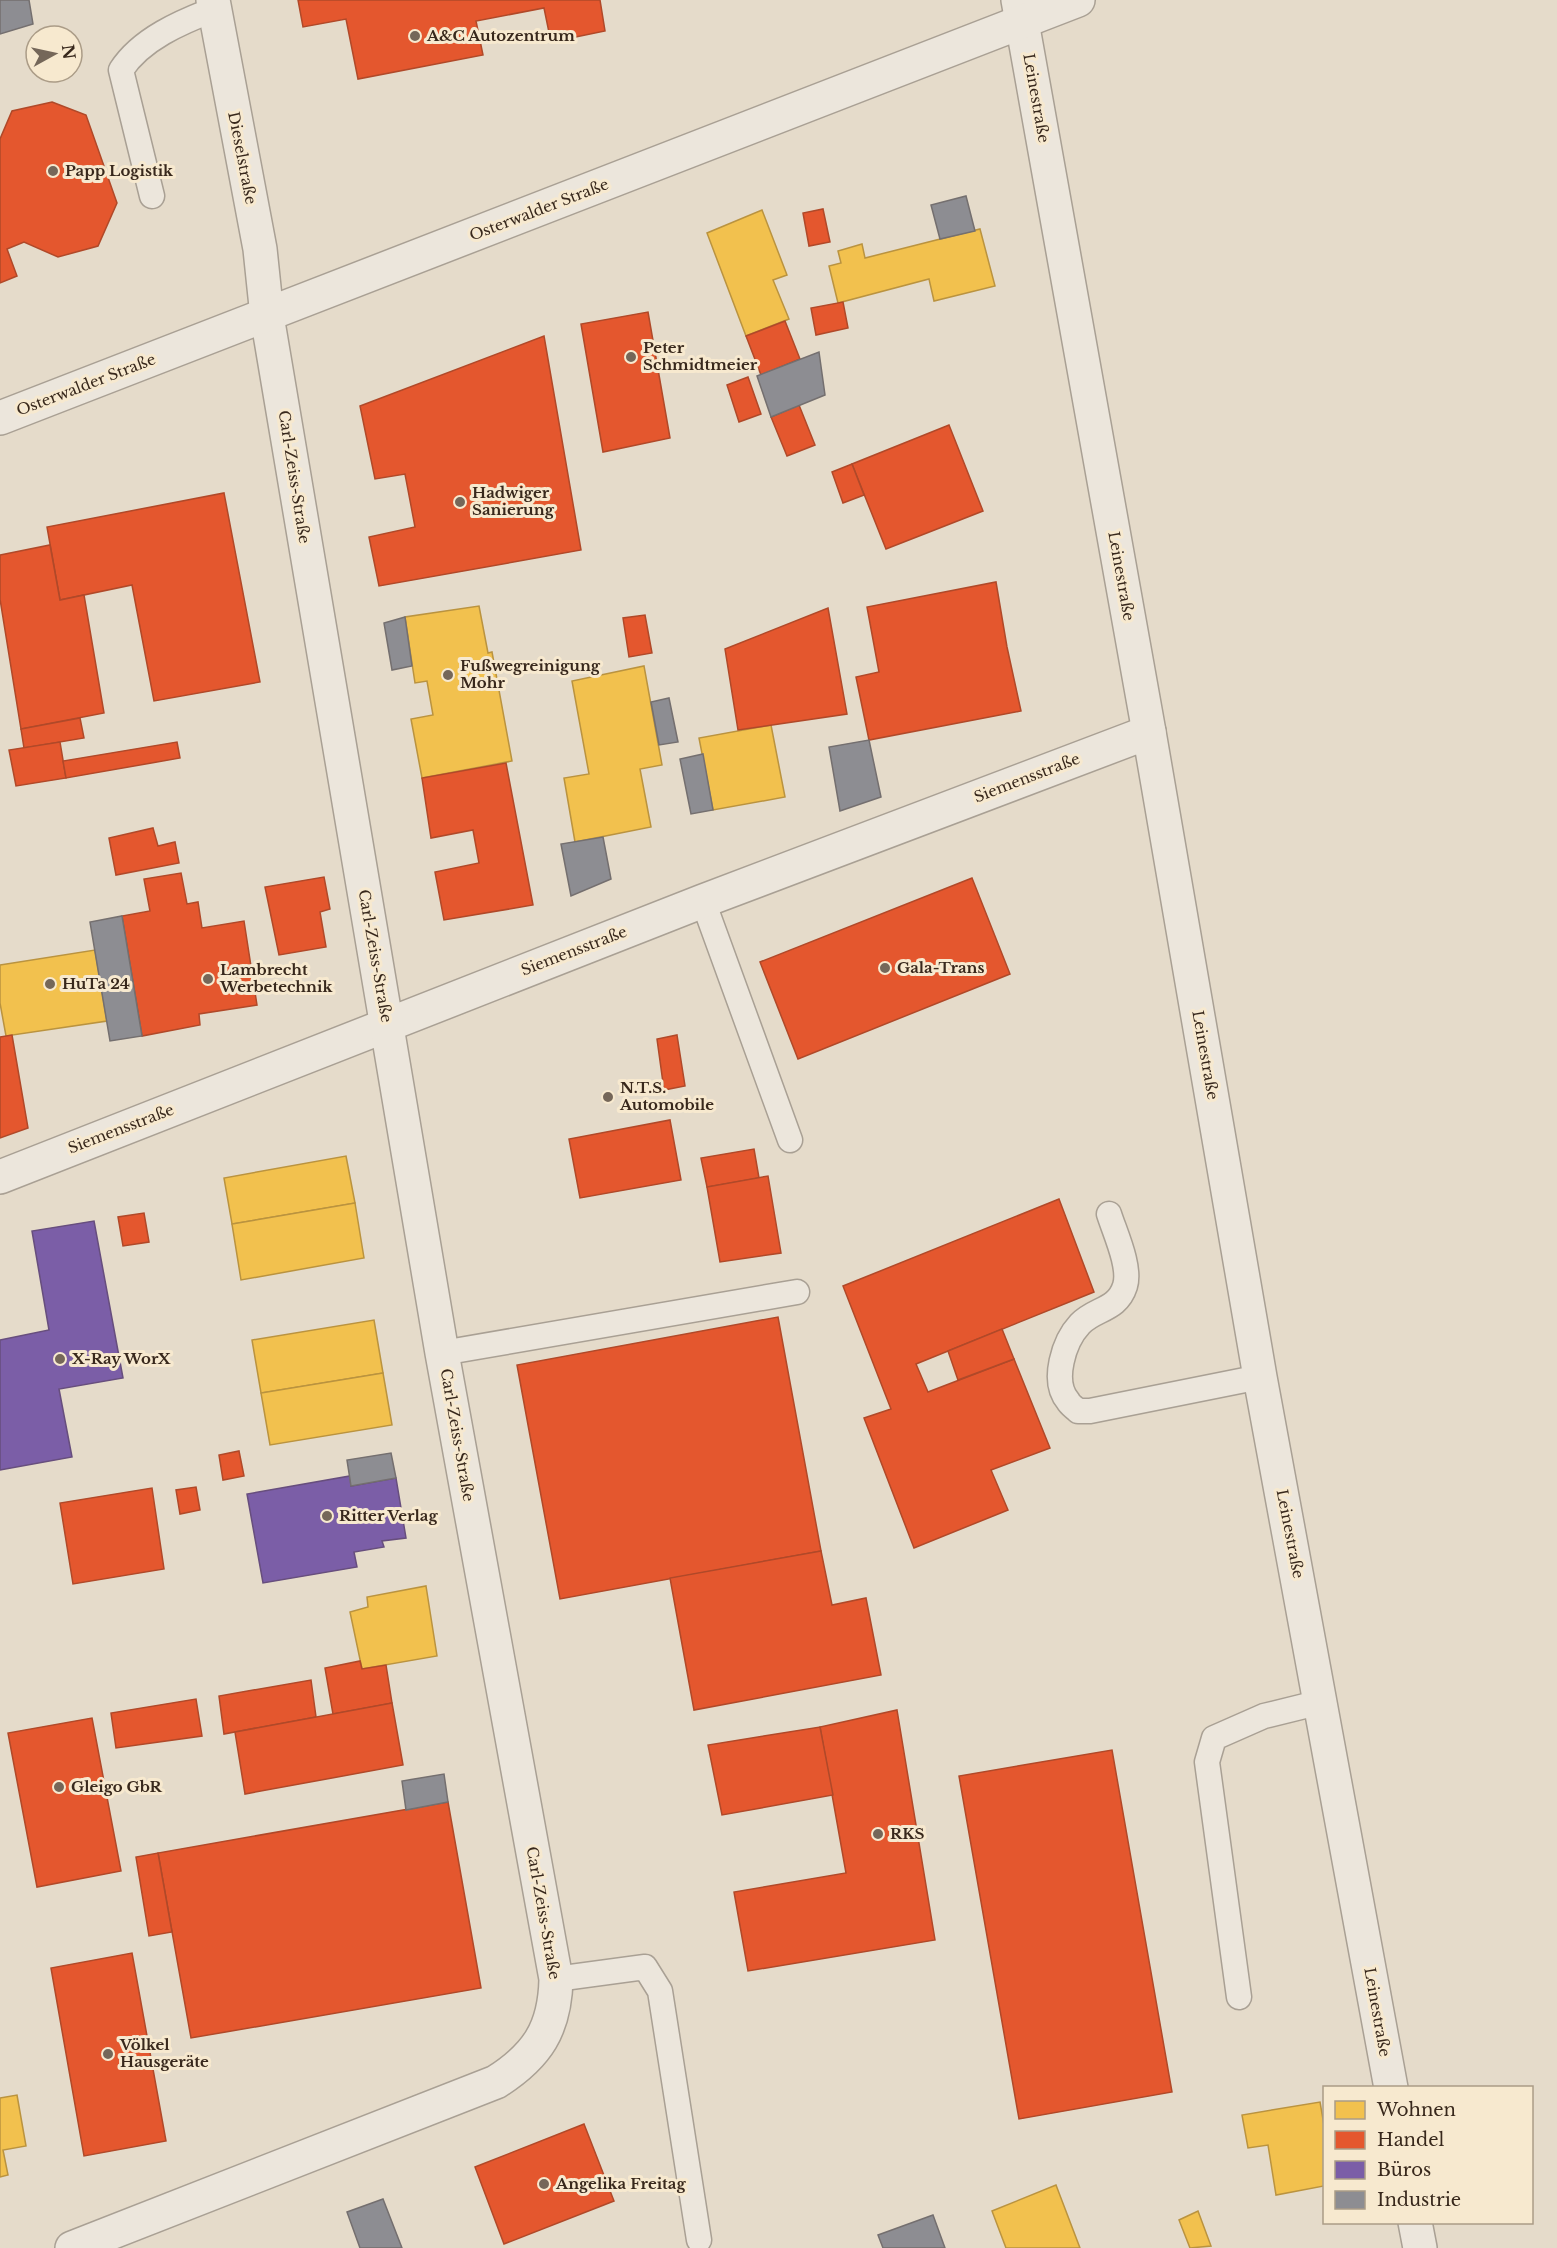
<svg xmlns="http://www.w3.org/2000/svg" width="1557" height="2248" font-family="'Libre Baskerville',serif">
  <style>
    .homes { fill: #f2c14e; stroke: #ba933f; stroke-width: 1.5 }
    .shops { fill: #e4572e; stroke: #b04929; stroke-width: 1.5 }
    .offices { fill: #7b5ea7; stroke: #674e7d; stroke-width: 1.5 }
    .industry { fill: #8d8d92; stroke: #746f6f; stroke-width: 1.5 }
    .lines { fill: none; stroke-linecap: round; stroke-linejoin: round }
    .service-casing { stroke: #a9a094; stroke-width: 27 }
    .minor-casing { stroke: #a9a094; stroke-width: 36 }
    .tertiary-casing { stroke: #a9a094; stroke-width: 36 }
    .service { stroke: #ece6dc; stroke-width: 24 }
    .minor { stroke: #ece6dc; stroke-width: 33 }
    .tertiary { stroke: #ece6dc; stroke-width: 33 }
    .poi-dot { fill: #756759; stroke: #f7e9cf; stroke-width: 2 }
    .labels { text-anchor: middle; stroke-width: 6; stroke-linejoin: round; paint-order: stroke }
    .poi-label { font-size: 15px; font-weight: bold; fill: #38281c; stroke: #f7e9cf; text-anchor: start }
    .street-label { font-size: 15px; fill: #38281c; stroke: #f7e9cf }
  </style>
  <rect width="100%" height="100%" fill="#e5dbca"/>
  <g class="homes">
    <polygon points="762,210 787,275 773,280 789,319 746,336 707,233"/>
    <polygon points="980,229 995,286 934,301 929,279 838,303 829,266 841,263 838,251 862,244 865,258"/>
    <polygon points="479,606 488,653 492,652 512,761 422,778 411,719 433,715 427,681 415,683 405,617"/>
    <polygon points="644,666 662,765 640,769 651,827 575,842 564,778 589,774 572,681"/>
    <polygon points="771,725 785,797 713,810 699,738"/>
    <polygon points="95,950 107,1021 6,1036 0,1003 0,965"/>
    <polygon points="346,1156 355,1203 232,1224 224,1178"/>
    <polygon points="355,1203 364,1258 241,1280 232,1224"/>
    <polygon points="374,1320 383,1373 261,1393 252,1340"/>
    <polygon points="383,1373 392,1425 270,1445 261,1393"/>
    <polygon points="426,1586 437,1656 362,1669 350,1612 368,1607 367,1597"/>
    <polygon points="17,2095 26,2146 3,2150 8,2175 0,2177 0,2098"/>
    <polygon points="1320,2102 1324,2125 1324,2186 1276,2195 1268,2145 1248,2148 1242,2115"/>
    <polygon points="1056,2185 1080,2248 1006,2248 992,2211"/>
    <polygon points="1198,2211 1211,2246 1190,2248 1179,2220"/>
  </g>
  <g class="shops">
    <polygon points="298,0 600,0 605,31 551,42 544,8 476,21 483,55 358,79 346,19 303,27"/>
    <polygon points="52,102 86,115 117,203 98,246 58,257 24,242 7,249 17,276 0,283 0,139 12,111"/>
    <polygon points="823,209 830,242 809,246 803,213"/>
    <polygon points="843,302 848,328 816,335 811,308"/>
    <polygon points="648,312 670,438 603,452 581,324"/>
    <polygon points="785,321 800,359 761,375 746,336"/>
    <polygon points="544,336 581,550 379,586 369,537 415,527 405,474 375,479 360,406"/>
    <polygon points="748,377 761,414 739,422 727,385"/>
    <polygon points="799,405 815,445 787,456 771,417"/>
    <polygon points="949,425 983,511 886,549 852,464"/>
    <polygon points="852,464 864,495 843,503 832,472"/>
    <polygon points="224,493 260,682 154,701 132,585 60,600 47,527"/>
    <polygon points="50,545 60,600 84,595 104,713 21,729 0,599 0,555"/>
    <polygon points="996,582 1007,647 1021,711 869,740 856,677 879,672 867,607"/>
    <polygon points="828,608 847,714 738,730 725,649"/>
    <polygon points="645,615 652,653 629,657 623,618"/>
    <polygon points="80,718 84,738 24,748 21,729"/>
    <polygon points="60,742 66,778 16,786 9,750"/>
    <polygon points="177,742 180,758 66,778 63,761"/>
    <polygon points="506,763 533,905 444,920 435,872 479,863 473,830 431,838 422,778"/>
    <polygon points="153,828 158,846 175,842 179,863 116,875 109,838"/>
    <polygon points="181,873 187,904 198,902 202,928 244,921 257,1005 199,1014 200,1025 142,1036 122,916 150,911 144,879"/>
    <polygon points="324,877 330,909 320,912 326,947 279,955 265,887"/>
    <polygon points="972,878 1010,974 798,1059 760,962"/>
    <polygon points="12,1035 28,1128 0,1138 0,1037"/>
    <polygon points="677,1035 685,1086 664,1090 657,1039"/>
    <polygon points="670,1120 681,1180 580,1198 569,1139"/>
    <polygon points="754,1149 759,1178 707,1187 701,1158"/>
    <polygon points="768,1176 781,1253 720,1262 707,1187"/>
    <polygon points="1059,1199 1094,1292 916,1364 928,1392 1014,1359 1050,1448 991,1470 1008,1510 914,1548 864,1418 891,1409 843,1286"/>
    <polygon points="144,1213 149,1242 123,1246 118,1217"/>
    <polygon points="778,1317 821,1551 560,1599 517,1365"/>
    <polygon points="1002,1329 1014,1359 958,1380 948,1351"/>
    <polygon points="239,1451 244,1476 223,1480 219,1455"/>
    <polygon points="196,1487 200,1510 180,1514 176,1490"/>
    <polygon points="152,1488 164,1569 73,1584 60,1503"/>
    <polygon points="821,1551 832,1605 866,1598 881,1675 694,1710 670,1578"/>
    <polygon points="360,1661 362,1669 386,1665 392,1703 333,1714 325,1668"/>
    <polygon points="311,1680 316,1717 224,1734 219,1696"/>
    <polygon points="196,1699 202,1736 116,1748 111,1713"/>
    <polygon points="392,1703 403,1765 245,1794 235,1732"/>
    <polygon points="897,1710 935,1940 748,1971 734,1892 846,1873 820,1727"/>
    <polygon points="92,1718 121,1871 37,1887 8,1733"/>
    <polygon points="820,1727 833,1795 722,1815 708,1745"/>
    <polygon points="1112,1750 1172,2092 1019,2119 959,1776"/>
    <polygon points="448,1802 481,1988 191,2038 158,1853"/>
    <polygon points="158,1853 172,1932 149,1936 136,1857"/>
    <polygon points="132,1953 166,2141 84,2156 51,1968"/>
    <polygon points="584,2124 614,2201 504,2244 475,2167"/>
  </g>
  <g class="offices">
    <polygon points="94,1221 123,1378 59,1389 72,1457 0,1470 0,1340 49,1330 32,1231"/>
    <polygon points="350,1476 351,1486 396,1478 406,1538 382,1541 384,1547 354,1552 357,1567 263,1583 247,1494"/>
  </g>
  <g class="industry">
    <polygon points="0,0 29,0 33,24 0,34"/>
    <polygon points="966,196 975,231 940,239 931,205"/>
    <polygon points="819,352 825,395 771,417 757,376"/>
    <polygon points="405,617 412,666 392,670 384,623"/>
    <polygon points="669,698 678,742 659,745 651,702"/>
    <polygon points="869,740 881,797 840,811 829,747"/>
    <polygon points="703,754 713,810 691,814 680,759"/>
    <polygon points="603,837 611,879 571,896 561,844"/>
    <polygon points="122,916 142,1036 110,1041 90,922"/>
    <polygon points="391,1453 396,1478 351,1486 347,1460"/>
    <polygon points="444,1774 448,1802 406,1810 402,1781"/>
    <polygon points="383,2199 402,2248 360,2248 347,2212"/>
    <polygon points="933,2215 945,2248 883,2248 878,2235"/>
  </g>
  <g class="lines">
    <defs>
      <g id="service">
        <path d="M152 196 121 70C141 39 181 22 215 9"/>
        <polyline points="703,901 790,1140"/>
        <path d="M1109 1214C1115 1233 1131 1267 1125 1286 1117 1311 1095 1308 1080 1324 1064 1341 1051 1381 1068 1401 1070 1405 1075 1408 1078 1411H1090L1260 1377"/>
        <polyline points="442,1353 797,1292"/>
        <polyline points="556,1979 645,1967 660,1991 699,2240"/>
        <polyline points="1239,1997 1207,1762 1214,1738 1264,1716 1321,1702"/>
      </g>
      <g id="minor">
        <polyline points="1018,0 1022,22"/>
        <polyline points="0,1177 703,901 1149,732"/>
        <path d="M72 2248 496 2082C537 2056 555 2029 556 1979L442 1353 267 316 260 249 213 0"/>
      </g>
      <g id="tertiary">
        <polyline points="1022,22 1149,732 1260,1377 1391,2088"/>
        <polyline points="0,418 1078,0"/>
        <polyline points="1415,2222 1420,2248"/>
      </g>
    </defs>
    <use href="#service" class="service-casing"/>
    <use href="#minor" class="minor-casing"/>
    <use href="#tertiary" class="tertiary-casing"/>
    <use href="#service" class="service"/>
    <use href="#minor" class="minor"/>
    <use href="#tertiary" class="tertiary"/>
  </g>
  <g class="poi-dot">
    <circle cx="415" cy="36" r="6"/>
    <circle cx="53" cy="171" r="6"/>
    <circle cx="631" cy="357" r="6"/>
    <circle cx="460" cy="502" r="6"/>
    <circle cx="448" cy="675" r="6"/>
    <circle cx="885" cy="968" r="6"/>
    <circle cx="208" cy="979" r="6"/>
    <circle cx="50" cy="984" r="6"/>
    <circle cx="608" cy="1097" r="6"/>
    <circle cx="60" cy="1359" r="6"/>
    <circle cx="327" cy="1516" r="6"/>
    <circle cx="59" cy="1787" r="6"/>
    <circle cx="878" cy="1834" r="6"/>
    <circle cx="108" cy="2054" r="6"/>
    <circle cx="544" cy="2184" r="6"/>
  </g>
  <g class="labels">
    <g class="poi-label">
      <text x="427" y="41">A&amp;C Autozentrum</text>
      <text x="65" y="176">Papp Logistik</text>
      <text x="643" y="353">Peter<tspan x="643" dy="17">Schmidtmeier</tspan></text>
      <text x="472" y="498">Hadwiger<tspan x="472" dy="17">Sanierung</tspan></text>
      <text x="460" y="671">Fußwegreinigung<tspan x="460" dy="17">Mohr</tspan></text>
      <text x="897" y="973">Gala-Trans</text>
      <text x="220" y="975">Lambrecht<tspan x="220" dy="17">Werbetechnik</tspan></text>
      <text x="62" y="989">HuTa 24</text>
      <text x="620" y="1093">N.T.S.<tspan x="620" dy="17">Automobile</tspan></text>
      <text x="72" y="1364">X-Ray WorX</text>
      <text x="339" y="1521">Ritter Verlag</text>
      <text x="71" y="1792">Gleigo GbR</text>
      <text x="890" y="1839">RKS</text>
      <text x="120" y="2050">Völkel<tspan x="120" dy="17">Hausgeräte</tspan></text>
      <text x="556" y="2189">Angelika Freitag</text>
    </g>
    <g class="street-label">
      <text transform="translate(1036 98) rotate(80)" y="5">Leinestraße</text>
      <text transform="translate(242 158) rotate(79)" y="5">Dieselstraße</text>
      <text transform="translate(539 210) rotate(-21)" y="5">Osterwalder Straße</text>
      <text transform="translate(86 385) rotate(-21)" y="5">Osterwalder Straße</text>
      <text transform="translate(294 477) rotate(81)" y="5">Carl-Zeiss-Straße</text>
      <text transform="translate(1121 576) rotate(80)" y="5">Leinestraße</text>
      <text transform="translate(1027 778) rotate(-21)" y="5">Siemensstraße</text>
      <text transform="translate(574 951) rotate(-21)" y="5">Siemensstraße</text>
      <text transform="translate(375 956) rotate(80)" y="5">Carl-Zeiss-Straße</text>
      <text transform="translate(1205 1055) rotate(80)" y="5">Leinestraße</text>
      <text transform="translate(121 1129) rotate(-21)" y="5">Siemensstraße</text>
      <text transform="translate(457 1435) rotate(80)" y="5">Carl-Zeiss-Straße</text>
      <text transform="translate(1290 1534) rotate(79)" y="5">Leinestraße</text>
      <text transform="translate(543 1913) rotate(80)" y="5">Carl-Zeiss-Straße</text>
      <text transform="translate(1377 2012) rotate(80)" y="5">Leinestraße</text>
    </g>
  </g>
  <rect x="1323" y="2086" width="210" height="138" fill="#f7e9cf" stroke="#ab9c87" stroke-width="1.5"/>
  <rect x="1335" y="2101" width="30" height="18" fill="#f2c14e" stroke="#ab9c87" stroke-width="1.5"/>
  <text x="1377" y="2116" font-size="18" fill="#38281c">Wohnen</text>
  <rect x="1335" y="2131" width="30" height="18" fill="#e4572e" stroke="#ab9c87" stroke-width="1.5"/>
  <text x="1377" y="2146" font-size="18" fill="#38281c">Handel</text>
  <rect x="1335" y="2161" width="30" height="18" fill="#7b5ea7" stroke="#ab9c87" stroke-width="1.5"/>
  <text x="1377" y="2176" font-size="18" fill="#38281c">Büros</text>
  <rect x="1335" y="2191" width="30" height="18" fill="#8d8d92" stroke="#ab9c87" stroke-width="1.5"/>
  <text x="1377" y="2206" font-size="18" fill="#38281c">Industrie</text>
  <g transform="translate(54 54) rotate(82)"><circle r="28" fill="#f7e9cf" stroke="#ab9c87" stroke-width="1.5"/>
  <path d="M0-4.5L10 22L0 15L-10 22Z" fill="#756759"/>
  <text y="-9" font-size="16" font-weight="bold" text-anchor="middle" fill="#38281c">N</text>
  </g>
</svg>
